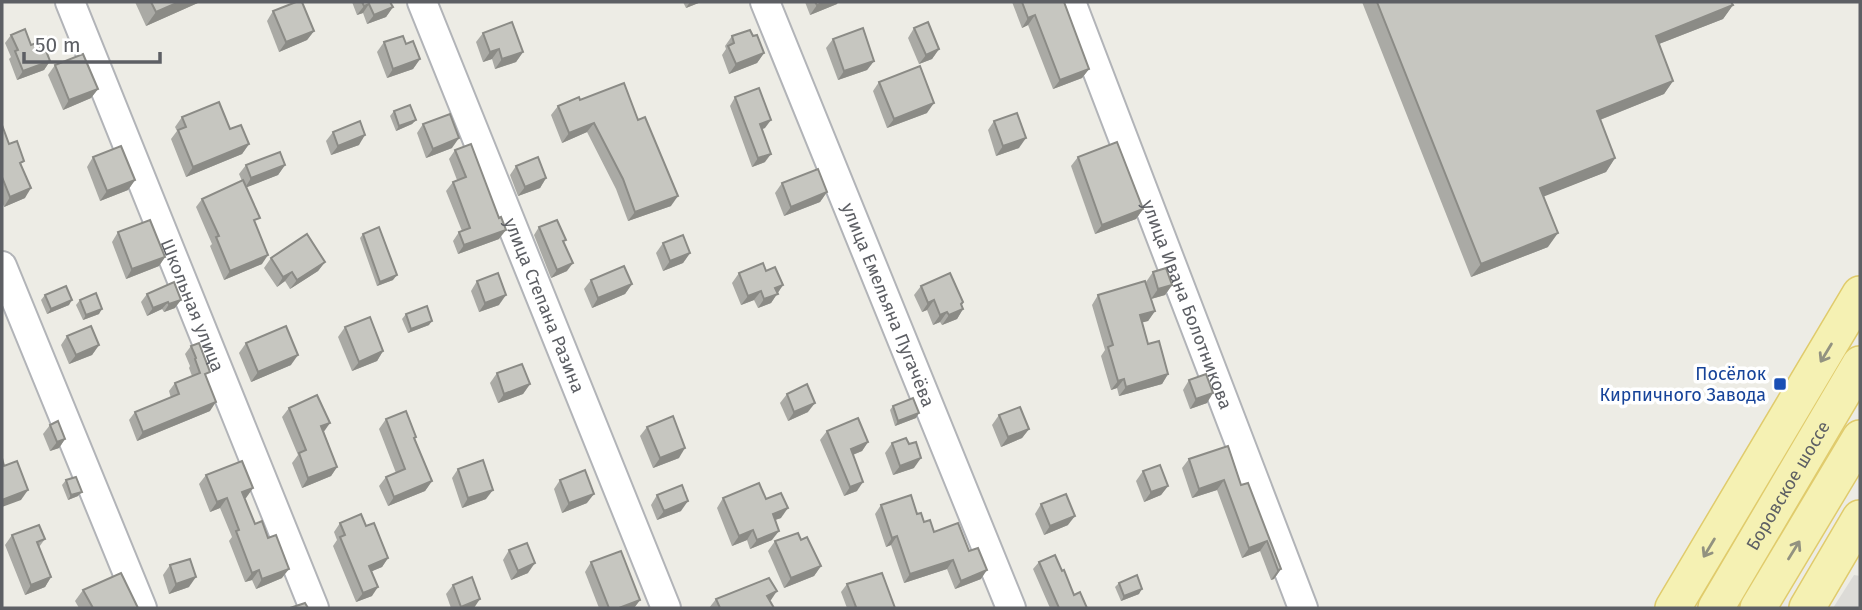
<svg xmlns="http://www.w3.org/2000/svg" width="1862" height="610" font-family="'Fira Sans',sans-serif">
  <style>
    .industrial { fill: #dcdbd7 }
    .lines { fill: none; stroke-linecap: round; stroke-linejoin: round }
    .minor-casing { stroke: #b2b4b8; stroke-width: 32 }
    .major-casing { stroke: #e0cb6c; stroke-width: 38 }
    .minor { stroke: #fff; stroke-width: 28 }
    .major { stroke: #f5f1b3; stroke-width: 35 }
    .wall { fill: #aaaaa5 }
    .shaded-wall { fill: #8b8b86 }
    .building { fill: #c6c6c0; stroke: #8b8b86; stroke-width: 2 }
    .oneway { stroke: #929280 }
    .transit-dot { fill: #1a4fb4; stroke: #fff; stroke-width: 2.5 }
    .labels { text-anchor: middle; stroke-width: 7; stroke-linejoin: round; paint-order: stroke }
    .street-label { font-size: 18px; fill: #5d5f64; stroke: #fff }
    .transit-label { font-size: 18px; fill: #164399; stroke: #fff; text-anchor: end }
  </style>
  <rect width="100%" height="100%" fill="#edece5"/>
  <polygon class="industrial" points="1854,575 1860,576 1860,608 1833,608"/>
  <g class="lines">
    <defs>
      <g id="minor">
        <path id="s1" d="M70 2 314 608"/>
        <path id="s2" d="M422 2 666 608"/>
        <path id="s3" d="M765 2 1011 608"/>
        <path id="s4" d="M1071 2 1303 608"/>
        <polyline points="2,266 142,608"/>
      </g>
      <g id="major">
        <polyline points="1673,608 1860,294"/>
        <path id="s5" d="M1716 608 1860 364"/>
        <polyline points="1758,608 1860,438"/>
        <polyline points="1807,608 1860,518"/>
      </g>
    </defs>
    <use href="#minor" class="minor-casing"/>
    <use href="#major" class="major-casing"/>
    <use href="#minor" class="minor"/>
    <use href="#major" class="major"/>
  </g>
  <g class="wall">
    <polygon points="135,2 200,2 146,26"/>
    <polygon points="352,2 390,2 393,7 386,17 367,24 363,13 357,15"/>
    <polygon points="683,2 701,2 686,8"/>
    <polygon points="805,2 838,2 837,4 810,15"/>
    <polygon points="1012,2 1064,2 1089,69 1082,78 1053,89 1028,25 1022,28"/>
    <polygon points="1362,2 1731,2 1733,5 1723,19 1659,44 1673,81 1664,94 1600,120 1615,158 1606,172 1543,196 1548,247 1471,277"/>
    <polygon points="273,11 314,31 307,40 279,52 267,21"/>
    <polygon points="914,28 939,49 932,59 919,64 908,38"/>
    <polygon points="483,33 523,52 516,62 495,69 492,59 483,62 476,42"/>
    <polygon points="11,35 50,61 44,70 17,80 9,59 11,57 5,43"/>
    <polygon points="732,36 753,36 764,53 757,63 729,74 722,55 726,49 725,46"/>
    <polygon points="833,39 874,61 867,70 838,80 826,48"/>
    <polygon points="384,42 406,44 420,59 413,69 387,78 377,52"/>
    <polygon points="55,65 98,89 91,98 63,110 48,75"/>
    <polygon points="879,82 927,113 887,128 873,91"/>
    <polygon points="735,97 765,128 762,129 765,162 752,167 730,106"/>
    <polygon points="580,100 638,120 671,206 628,221 616,189 587,132 562,143 551,115 558,106"/>
    <polygon points="394,111 416,120 412,124 396,131 390,116"/>
    <polygon points="182,117 249,144 242,154 186,177 171,139 177,131 175,127"/>
    <polygon points="994,121 1019,148 996,156 988,130"/>
    <polygon points="423,124 452,148 426,158 417,133"/>
    <polygon points="2,125 9,144 22,166 25,198 4,207 2,202"/>
    <polygon points="333,132 359,145 331,155 326,141"/>
    <polygon points="455,150 499,239 458,254 453,241 459,232 462,231 446,191 453,182 457,180 449,159"/>
    <polygon points="93,157 135,180 128,190 100,201 87,167"/>
    <polygon points="1078,157 1143,209 1136,219 1095,234 1071,166"/>
    <polygon points="246,165 285,165 278,175 246,187 255,224 262,264 224,280 210,246 212,244 196,207 202,199 242,181 239,174"/>
    <polygon points="516,166 546,178 540,188 518,196 510,175"/>
    <polygon points="782,183 827,192 820,202 784,216 775,193"/>
    <polygon points="539,227 567,271 551,278 534,235"/>
    <polygon points="118,232 165,257 159,266 126,279 112,242"/>
    <polygon points="363,234 393,280 377,286 360,238"/>
    <polygon points="663,243 690,253 683,263 663,271 656,253"/>
    <polygon points="271,258 325,262 318,271 290,289 285,281 277,287 264,268"/>
    <polygon points="766,271 783,285 771,303 758,308 754,300 741,305 732,283 739,273"/>
    <polygon points="1153,272 1172,285 1165,295 1151,299 1146,282"/>
    <polygon points="591,280 632,284 625,294 592,308 584,289"/>
    <polygon points="477,281 499,305 479,312 471,291"/>
    <polygon points="174,282 175,308 164,312 162,309 147,316 141,302 147,294"/>
    <polygon points="921,286 963,302 962,305 963,309 957,319 942,325 940,322 933,325 927,310 922,312 914,295"/>
    <polygon points="45,295 69,305 47,314 41,300"/>
    <polygon points="1098,295 1155,311 1148,321 1142,322 1148,344 1168,374 1162,384 1119,396 1117,388 1111,390 1101,356 1105,350 1092,305"/>
    <polygon points="80,300 99,314 83,320 76,305"/>
    <polygon points="406,314 429,325 408,333 402,319"/>
    <polygon points="345,327 383,351 377,361 352,371 338,337"/>
    <polygon points="67,336 99,345 92,355 69,364 61,345"/>
    <polygon points="246,343 291,365 251,382 239,353"/>
    <polygon points="191,346 206,378 210,411 137,441 129,420 135,412 171,398 169,391 175,383 192,376 189,368 190,366 185,354"/>
    <polygon points="497,373 530,384 523,394 498,403 490,383"/>
    <polygon points="1189,380 1207,403 1190,409 1183,390"/>
    <polygon points="787,394 808,412 788,421 780,403"/>
    <polygon points="893,406 916,418 895,426 890,410"/>
    <polygon points="289,408 324,432 337,467 331,476 302,488 292,463 298,455 282,417"/>
    <polygon points="999,415 1029,429 1022,438 1001,447 992,425"/>
    <polygon points="386,419 415,439 432,481 425,491 388,506 379,486 386,477 396,473 379,429"/>
    <polygon points="50,425 65,439 59,448 50,451 43,434"/>
    <polygon points="647,427 679,458 653,468 640,436"/>
    <polygon points="827,431 868,442 862,451 853,455 857,491 844,496 820,440"/>
    <polygon points="892,443 914,468 893,475 885,453"/>
    <polygon points="1189,459 1241,485 1281,569 1274,579 1271,580 1260,551 1242,558 1217,490 1192,498 1182,468"/>
    <polygon points="458,469 486,499 462,508 452,478"/>
    <polygon points="1143,471 1168,486 1161,495 1144,502 1136,481"/>
    <polygon points="206,475 253,488 245,498 255,524 282,578 256,589 252,580 245,582 229,541 232,537 220,508 210,512 199,484"/>
    <polygon points="66,480 78,496 68,500 62,485"/>
    <polygon points="560,480 587,503 562,513 554,489"/>
    <polygon points="657,495 681,511 657,520 651,505"/>
    <polygon points="723,498 766,499 781,518 775,520 772,540 750,549 747,540 732,546 717,508"/>
    <polygon points="1041,504 1068,525 1044,535 1035,514"/>
    <polygon points="881,505 917,514 934,532 969,551 981,579 955,589 947,569 904,583 891,545 886,547 875,514"/>
    <polygon points="340,523 366,526 388,558 382,567 372,571 372,596 356,602 333,546 337,540 334,532"/>
    <polygon points="12,535 45,539 39,547 51,577 45,587 25,595 5,545"/>
    <polygon points="801,540 821,566 814,576 784,588 768,551 775,541"/>
    <polygon points="509,550 528,573 511,580 503,560"/>
    <polygon points="591,562 640,600 634,608 599,608 585,572"/>
    <polygon points="1039,562 1062,571 1074,595 1087,608 1050,608 1033,569"/>
    <polygon points="170,565 189,587 169,594 163,575"/>
    <polygon points="1119,583 1139,594 1121,601 1115,587"/>
    <polygon points="847,584 895,608 847,608 841,592"/>
    <polygon points="453,585 474,608 451,608 446,594"/>
    <polygon points="83,590 138,608 79,608 75,601"/>
    <polygon points="716,599 770,601 774,608 709,608"/>
  </g>
  <g class="shaded-wall">
    <polygon points="179,2 200,2 146,26 156,12"/>
    <polygon points="690,2 701,2 686,8"/>
    <polygon points="825,2 838,2 837,4 810,15 817,5"/>
    <polygon points="369,4 363,13 357,15 364,6"/>
    <polygon points="1733,5 1723,19 1646,49 1656,36"/>
    <polygon points="393,7 386,17 367,24 374,15"/>
    <polygon points="1035,15 1028,25 1022,28 1028,18"/>
    <polygon points="314,31 307,40 279,52 286,42"/>
    <polygon points="499,49 492,59 483,62 490,52"/>
    <polygon points="939,49 932,59 919,64 926,55"/>
    <polygon points="523,52 516,62 495,69 502,59"/>
    <polygon points="764,53 757,63 729,74 736,64"/>
    <polygon points="420,59 413,69 387,78 393,69"/>
    <polygon points="50,61 44,70 17,80 23,71"/>
    <polygon points="874,61 867,70 838,80 844,71"/>
    <polygon points="1089,69 1082,78 1053,89 1060,80"/>
    <polygon points="1673,81 1664,94 1587,125 1597,111"/>
    <polygon points="98,89 91,98 63,110 69,100"/>
    <polygon points="934,103 927,113 887,128 894,119"/>
    <polygon points="416,120 412,124 396,131 399,126"/>
    <polygon points="771,120 765,128 754,132 760,124"/>
    <polygon points="594,123 587,132 562,143 569,133"/>
    <polygon points="365,135 359,145 331,155 338,146"/>
    <polygon points="459,138 452,148 426,158 433,149"/>
    <polygon points="1026,138 1019,148 996,156 1003,146"/>
    <polygon points="249,144 242,154 186,177 193,167"/>
    <polygon points="771,154 765,162 752,167 758,158"/>
    <polygon points="1615,158 1606,172 1530,202 1540,188"/>
    <polygon points="285,165 278,175 245,188 251,178"/>
    <polygon points="546,178 540,188 518,196 525,187"/>
    <polygon points="135,180 128,190 100,201 107,191"/>
    <polygon points="31,188 25,198 4,207 10,197"/>
    <polygon points="827,192 820,202 784,216 791,207"/>
    <polygon points="678,196 671,206 628,221 635,212"/>
    <polygon points="1143,209 1136,219 1095,234 1102,225"/>
    <polygon points="506,230 499,239 458,254 464,245"/>
    <polygon points="1558,233 1548,247 1471,277 1481,264"/>
    <polygon points="690,253 683,263 663,271 670,261"/>
    <polygon points="268,255 262,264 224,280 230,271"/>
    <polygon points="165,257 159,266 126,279 132,269"/>
    <polygon points="325,262 318,271 290,289 297,280"/>
    <polygon points="573,263 567,271 551,278 557,270"/>
    <polygon points="292,272 285,281 277,287 283,277"/>
    <polygon points="397,275 393,280 377,286 380,282"/>
    <polygon points="632,284 625,294 592,308 598,298"/>
    <polygon points="783,285 771,303 758,308 764,299 775,288"/>
    <polygon points="1172,285 1165,295 1151,299 1158,289"/>
    <polygon points="761,291 754,300 741,305 748,296"/>
    <polygon points="506,295 499,305 479,312 485,303"/>
    <polygon points="72,300 69,305 47,314 51,309"/>
    <polygon points="181,300 175,308 164,312 169,304"/>
    <polygon points="934,300 927,310 922,312 928,303"/>
    <polygon points="168,302 162,309 147,316 153,308"/>
    <polygon points="963,302 957,312 963,309 957,319 942,325 949,315"/>
    <polygon points="102,309 99,314 83,320 86,315"/>
    <polygon points="1155,311 1148,321 1133,325 1140,315"/>
    <polygon points="947,312 940,322 933,325 940,315"/>
    <polygon points="432,321 429,325 408,333 411,329"/>
    <polygon points="99,345 92,355 69,364 76,355"/>
    <polygon points="383,351 377,361 352,371 359,362"/>
    <polygon points="298,355 291,365 251,382 258,372"/>
    <polygon points="1168,374 1162,384 1119,396 1126,387"/>
    <polygon points="1124,379 1117,388 1111,390 1118,381"/>
    <polygon points="530,384 523,394 498,403 504,394"/>
    <polygon points="1213,393 1207,403 1190,409 1196,399"/>
    <polygon points="216,402 210,411 137,441 143,432"/>
    <polygon points="815,403 808,412 788,421 794,412"/>
    <polygon points="919,413 916,418 895,426 898,421"/>
    <polygon points="330,423 323,433 321,426"/>
    <polygon points="1029,429 1022,438 1001,447 1008,437"/>
    <polygon points="65,439 59,448 50,451 57,442"/>
    <polygon points="868,442 862,451 844,458 851,449"/>
    <polygon points="685,448 679,458 653,468 660,458"/>
    <polygon points="921,458 914,468 893,475 900,466"/>
    <polygon points="337,467 331,476 302,488 308,478"/>
    <polygon points="1224,480 1217,490 1192,498 1199,489"/>
    <polygon points="432,481 425,491 388,506 394,497"/>
    <polygon points="863,482 857,491 844,496 850,487"/>
    <polygon points="1168,486 1161,495 1144,502 1151,492"/>
    <polygon points="253,488 246,498 236,502 242,492"/>
    <polygon points="28,490 21,500 2,507 2,500"/>
    <polygon points="493,490 486,499 462,508 468,498"/>
    <polygon points="82,492 78,496 68,500 71,495"/>
    <polygon points="594,494 587,503 562,513 569,503"/>
    <polygon points="227,498 220,508 210,512 217,502"/>
    <polygon points="688,501 681,511 657,520 664,511"/>
    <polygon points="788,508 781,518 766,523 773,514"/>
    <polygon points="1075,516 1068,525 1044,535 1050,526"/>
    <polygon points="753,530 747,540 732,546 739,536"/>
    <polygon points="779,531 772,540 750,549 757,540"/>
    <polygon points="897,536 891,545 886,547 892,538"/>
    <polygon points="1267,541 1260,551 1242,558 1249,548"/>
    <polygon points="388,558 382,567 363,575 369,566"/>
    <polygon points="953,560 947,569 904,583 910,574"/>
    <polygon points="535,563 528,573 511,580 518,571"/>
    <polygon points="821,566 814,576 784,588 791,578"/>
    <polygon points="289,569 282,578 256,589 262,579"/>
    <polygon points="1281,569 1274,579 1271,580 1278,570"/>
    <polygon points="259,570 252,580 245,582 252,573"/>
    <polygon points="987,570 981,579 955,589 961,581"/>
    <polygon points="51,577 45,587 25,595 31,585"/>
    <polygon points="196,577 189,587 169,594 176,584"/>
    <polygon points="378,587 372,596 356,602 363,593"/>
    <polygon points="1142,589 1139,594 1121,601 1124,596"/>
    <polygon points="777,591 771,600 761,606 767,596"/>
    <polygon points="480,599 474,608 460,608 461,607"/>
    <polygon points="640,600 634,608 619,608"/>
  </g>
  <g class="building">
    <polygon points="151,2 179,2 156,12"/>
    <polygon points="296,2 302,2 314,31 286,42 273,11"/>
    <polygon points="362,2 390,2 393,7 374,15 369,4 364,6"/>
    <polygon points="815,2 825,2 817,5"/>
    <polygon points="1022,2 1064,2 1089,69 1060,80 1035,15 1028,18"/>
    <polygon points="1377,2 1731,2 1733,5 1656,36 1673,81 1597,111 1615,158 1540,188 1558,233 1481,264"/>
    <polygon points="512,22 523,52 502,59 499,49 490,52 483,33"/>
    <polygon points="928,22 939,49 926,55 914,28"/>
    <polygon points="863,28 874,61 844,71 833,39"/>
    <polygon points="25,29 31,45 42,41 50,61 23,71 15,51 18,50 11,35"/>
    <polygon points="750,30 753,36 757,35 764,53 736,64 728,46 734,43 732,36"/>
    <polygon points="403,36 406,44 413,41 420,59 393,69 384,42"/>
    <polygon points="83,54 98,89 69,100 55,65"/>
    <polygon points="920,66 934,103 894,119 879,82"/>
    <polygon points="624,83 638,120 645,117 678,196 635,212 623,179 594,123 569,133 558,106 579,97 580,100"/>
    <polygon points="759,88 771,120 760,124 771,154 758,158 735,97"/>
    <polygon points="219,102 230,129 241,125 249,144 193,167 178,130 186,127 182,117"/>
    <polygon points="410,105 416,120 399,126 394,111"/>
    <polygon points="1017,113 1026,138 1003,146 994,121"/>
    <polygon points="450,114 459,138 433,149 423,124"/>
    <polygon points="360,121 365,135 338,146 333,132"/>
    <polygon points="2,125 9,144 17,141 24,161 20,163 31,188 10,197 2,177"/>
    <polygon points="1117,142 1143,209 1102,225 1078,157"/>
    <polygon points="471,144 499,218 501,217 506,230 464,245 459,232 470,228 453,182 466,177 455,150"/>
    <polygon points="121,146 135,180 107,191 93,157"/>
    <polygon points="280,152 285,165 251,178 246,165"/>
    <polygon points="538,157 546,178 525,187 516,166"/>
    <polygon points="818,169 827,192 791,207 782,183"/>
    <polygon points="243,180 260,218 254,220 268,255 230,271 216,237 219,236 202,199"/>
    <polygon points="150,220 165,257 132,269 118,232"/>
    <polygon points="557,220 566,240 563,241 573,263 557,270 539,227"/>
    <polygon points="379,227 397,275 380,282 363,234"/>
    <polygon points="307,234 325,262 297,280 292,272 283,277 271,258"/>
    <polygon points="683,235 690,253 670,261 663,243"/>
    <polygon points="763,263 766,271 775,267 783,285 775,288 778,294 764,299 761,291 748,296 739,273"/>
    <polygon points="624,266 632,284 598,298 591,280"/>
    <polygon points="1166,268 1172,285 1158,289 1153,272"/>
    <polygon points="498,273 506,295 485,303 477,281"/>
    <polygon points="950,273 963,302 961,304 963,309 949,315 947,312 940,315 934,300 928,303 921,286"/>
    <polygon points="1145,281 1155,311 1140,315 1148,344 1159,341 1168,374 1126,387 1124,379 1118,381 1108,347 1113,345 1098,295"/>
    <polygon points="174,282 181,300 169,304 168,302 153,308 147,294"/>
    <polygon points="66,286 72,300 51,309 45,295"/>
    <polygon points="96,293 102,309 86,315 80,300"/>
    <polygon points="427,306 432,321 411,329 406,314"/>
    <polygon points="370,317 383,351 359,362 345,327"/>
    <polygon points="91,326 99,345 76,355 67,336"/>
    <polygon points="286,326 298,355 258,372 246,343"/>
    <polygon points="199,343 210,372 205,374 216,402 143,432 135,412 179,394 175,383 200,373 195,359 196,358 191,346"/>
    <polygon points="522,364 530,384 504,394 497,373"/>
    <polygon points="1206,374 1213,393 1196,399 1189,380"/>
    <polygon points="807,384 815,403 794,412 787,394"/>
    <polygon points="317,395 330,423 321,426 337,467 308,478 299,453 306,450 289,408"/>
    <polygon points="913,398 919,413 898,421 893,406"/>
    <polygon points="1020,407 1029,429 1008,437 999,415"/>
    <polygon points="406,411 416,437 414,438 432,481 394,497 386,477 405,469 386,419"/>
    <polygon points="673,416 685,448 660,458 647,427"/>
    <polygon points="858,418 868,442 851,449 863,482 850,487 827,431"/>
    <polygon points="58,421 65,439 57,442 50,425"/>
    <polygon points="906,438 909,444 916,442 921,458 900,466 892,443"/>
    <polygon points="1228,446 1241,485 1248,483 1281,569 1278,570 1267,541 1249,548 1224,480 1199,489 1189,459"/>
    <polygon points="2,458 4,466 17,461 28,490 2,500"/>
    <polygon points="483,460 493,490 468,498 458,469"/>
    <polygon points="242,461 253,488 242,492 255,524 262,521 268,538 276,535 289,569 262,579 259,570 252,573 236,531 239,530 227,498 217,502 206,475"/>
    <polygon points="1160,465 1168,486 1151,492 1143,471"/>
    <polygon points="585,470 594,494 569,503 560,480"/>
    <polygon points="76,477 82,492 71,495 66,480"/>
    <polygon points="759,483 766,499 781,493 788,508 773,514 779,531 757,540 753,530 739,536 723,498"/>
    <polygon points="682,485 688,501 664,511 657,495"/>
    <polygon points="1066,494 1075,516 1050,526 1041,504"/>
    <polygon points="911,495 917,514 921,513 924,522 930,520 934,532 958,523 969,551 978,548 987,570 961,581 953,560 910,574 897,536 892,538 881,505"/>
    <polygon points="361,514 366,526 374,523 388,558 369,566 378,587 363,593 340,537 345,535 340,523"/>
    <polygon points="39,525 45,539 37,542 51,577 31,585 12,535"/>
    <polygon points="798,533 801,540 807,537 821,566 791,578 775,541"/>
    <polygon points="527,543 535,563 518,571 509,550"/>
    <polygon points="621,551 640,600 619,608 609,608 591,562"/>
    <polygon points="1055,555 1062,571 1064,570 1074,595 1080,592 1087,608 1059,608 1039,562"/>
    <polygon points="190,559 196,577 176,584 170,565"/>
    <polygon points="121,573 138,608 93,608 83,590"/>
    <polygon points="882,573 895,608 854,608 856,607 847,584"/>
    <polygon points="1137,575 1142,589 1124,596 1119,583"/>
    <polygon points="472,577 480,599 461,607 453,585"/>
    <polygon points="769,578 777,591 767,596 774,608 720,608 716,599"/>
    <polygon points="305,603 308,608 290,608"/>
  </g>
  <defs><path id="oneway-shaft" d="M-6 0H5M1.5-3L5.5 0L1.5 3" fill="none" stroke-width="1.6" stroke-linecap="round" stroke-linejoin="round" transform="scale(1.75)"/></defs>
  <g class="oneway">
    <use href="#oneway-shaft" transform="translate(1826 353) rotate(121)"/>
    <use href="#oneway-shaft" transform="translate(1709 548) rotate(121)"/>
    <use href="#oneway-shaft" transform="translate(1794 550) rotate(-58)"/>
  </g>
  <rect class="transit-dot" x="1773" y="377" width="14" height="14" rx="3.5"/>
  <g class="labels">
    <g class="street-label">
      <text dy="6" stroke="none"><textPath href="#s1" startOffset="327">Школьная улица</textPath></text>
      <text dy="6" stroke="none"><textPath href="#s2" startOffset="327">улица Степана Разина</textPath></text>
      <text dy="6" stroke="none"><textPath href="#s3" startOffset="327">улица Емельяна Пугачёва</textPath></text>
      <text dy="6" stroke="none"><textPath href="#s4" startOffset="324">улица Ивана Болотникова</textPath></text>
      <text dy="6" stroke="none"><textPath href="#s5" startOffset="142">Боровское шоссе</textPath></text>
    </g>
    <g class="transit-label">
      <text x="1766" y="380">Посёлок<tspan x="1766" dy="21">Кирпичного Завода</tspan></text>
    </g>
  </g>
  <rect width="1862" height="610" fill="none" stroke="#5d5f64" stroke-width="7"/>
  <path d="M24 52v10h136v-10" fill="none" stroke="#5d5f64" stroke-width="3.5"/>
  <text x="35" y="52" font-size="21" fill="#5d5f64" stroke="#ffffff" stroke-width="5" paint-order="stroke">50 m</text>
</svg>
